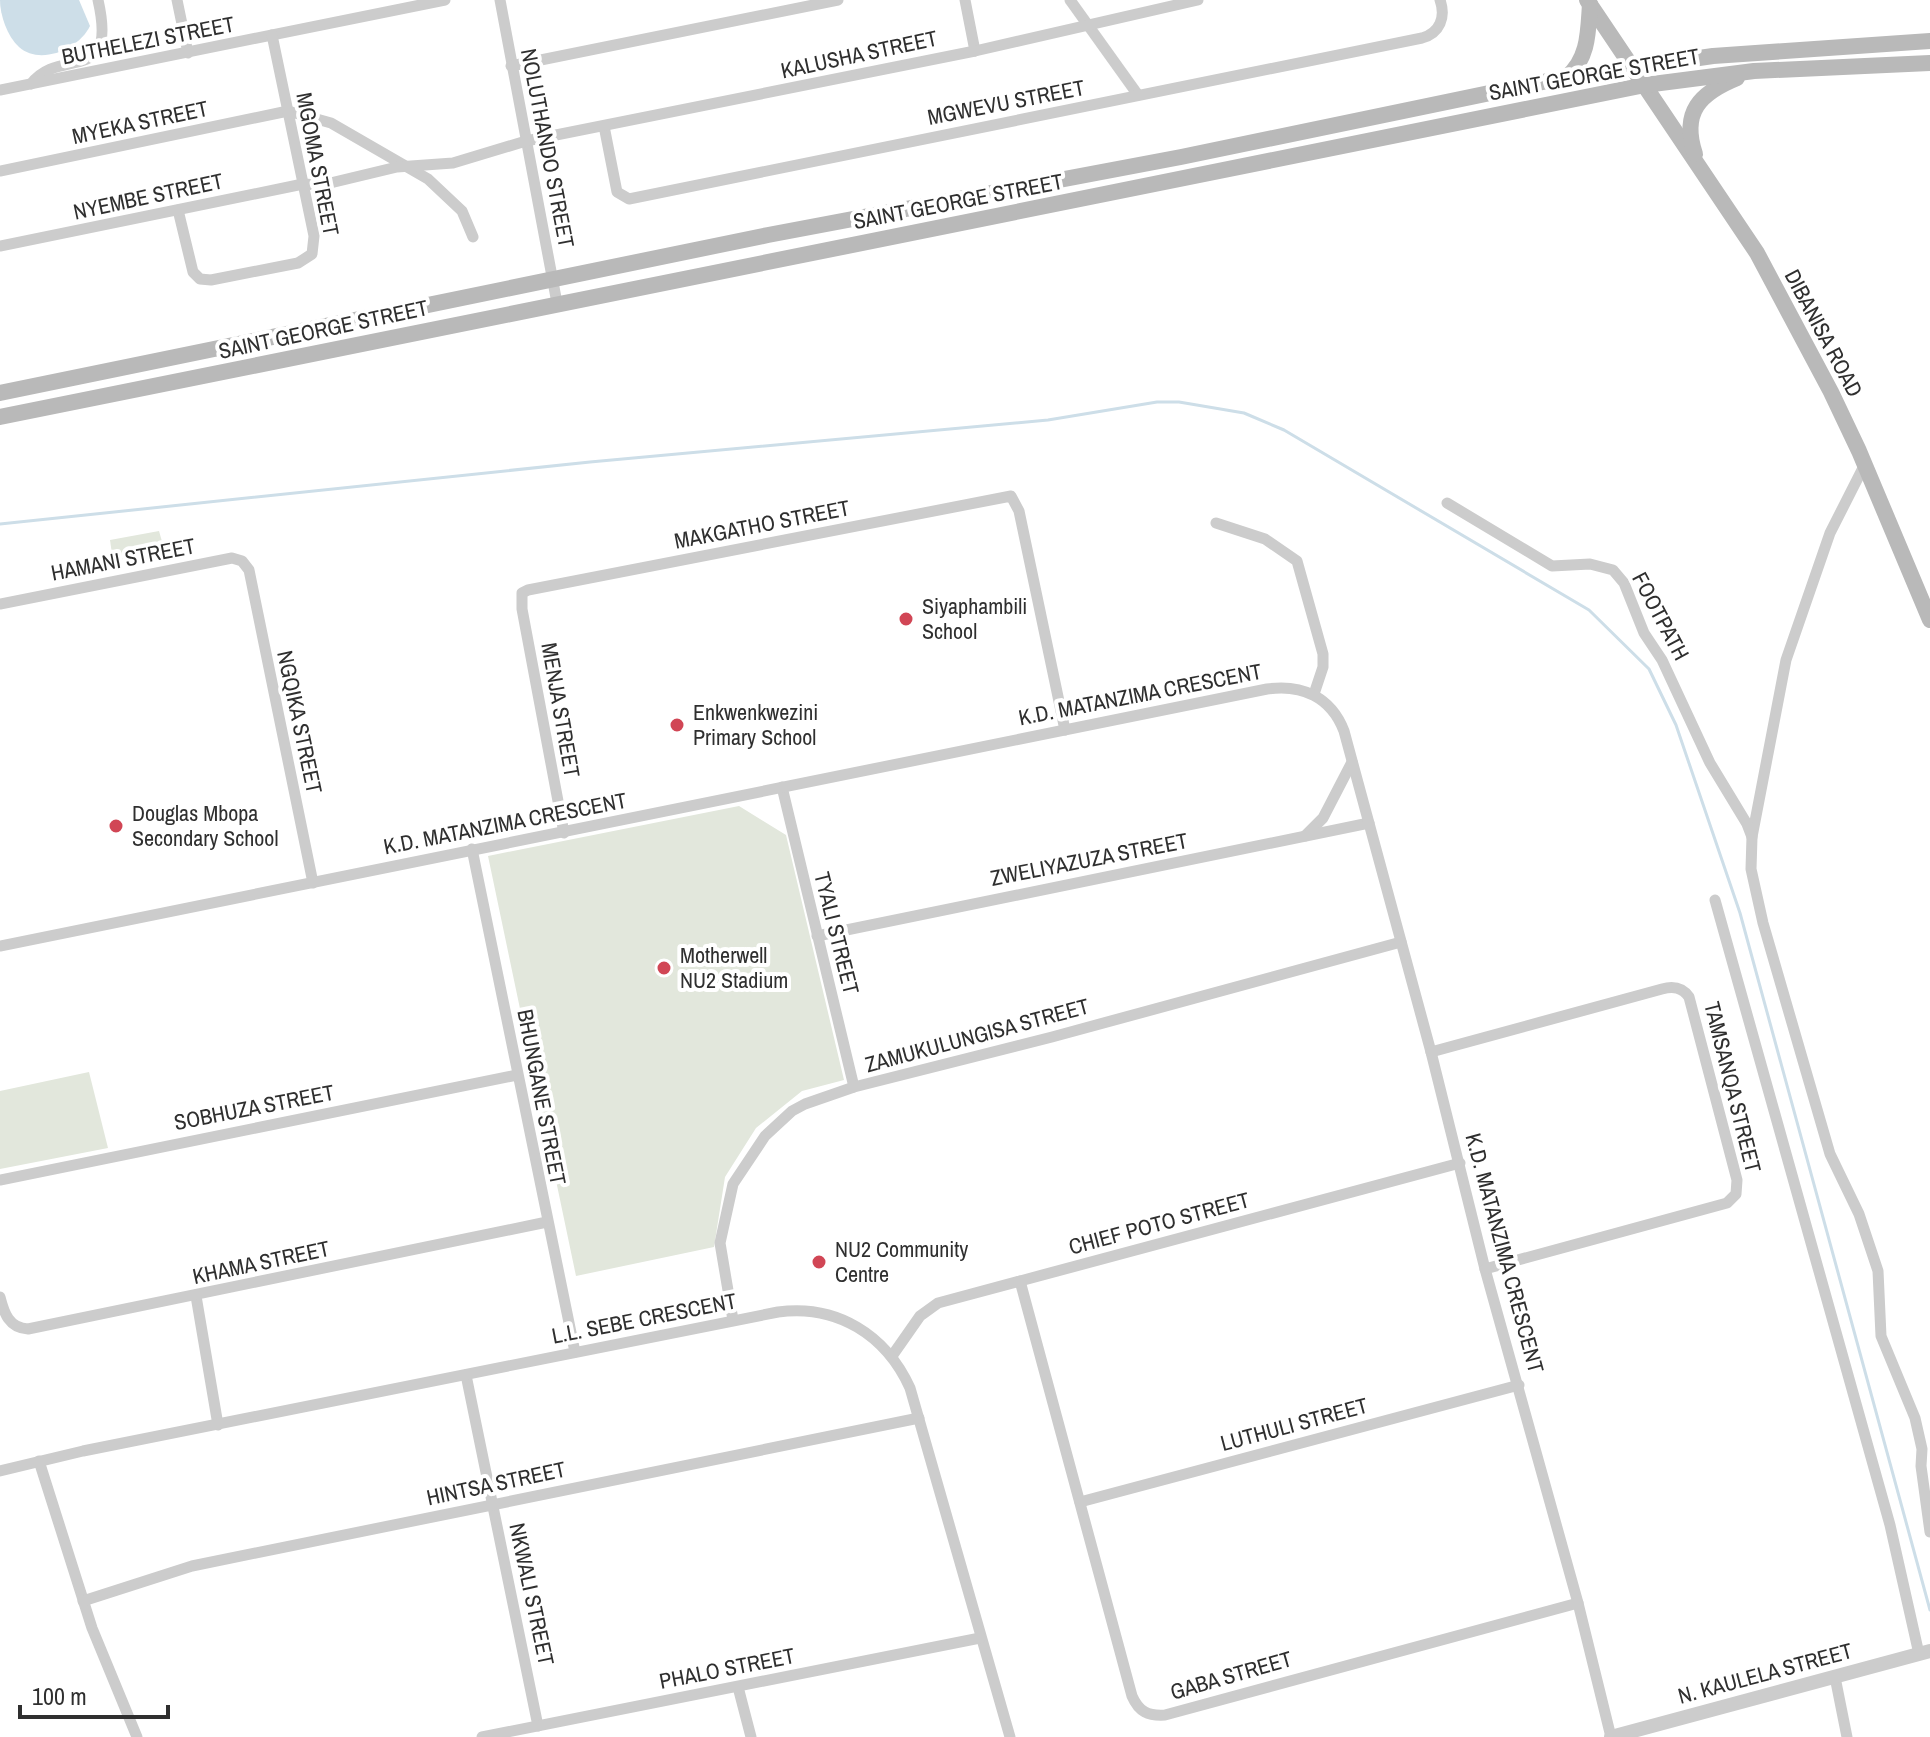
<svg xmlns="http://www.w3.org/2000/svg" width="1930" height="1737" font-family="'Archivo Narrow',sans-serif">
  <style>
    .green { fill: #e2e7dc }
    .water { fill: #cddee8 }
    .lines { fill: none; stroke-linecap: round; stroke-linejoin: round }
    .stream { stroke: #cddee8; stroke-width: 3 }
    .minor { stroke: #ccc; stroke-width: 11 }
    .tertiary { stroke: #ccc; stroke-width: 14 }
    .secondary { stroke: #b9b9b9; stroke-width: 16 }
    .poi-dot { fill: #d14655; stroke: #fff; stroke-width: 3 }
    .labels { text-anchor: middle; stroke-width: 8; stroke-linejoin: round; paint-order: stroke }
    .street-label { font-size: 22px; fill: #2f2f2f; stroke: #fff }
    .poi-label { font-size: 22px; fill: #2f2f2f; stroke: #fff; text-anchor: start }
  </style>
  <rect width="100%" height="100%" fill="#fff"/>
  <g class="green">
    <polygon points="159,531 165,552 113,561 110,540"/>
    <polygon points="739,806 786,835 844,1080 802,1091 756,1128 725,1177 714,1247 576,1276 488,856"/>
    <polygon points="89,1072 108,1148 0,1169 0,1091"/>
  </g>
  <path class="water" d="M0 0H79L90 26C79 49 40 66 19 47 7 36 0 15 0 0Z"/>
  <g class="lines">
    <polyline class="stream" points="0,524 590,462 1048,420 1157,402 1179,402 1244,413 1284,430 1589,610 1649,669 1676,725 1740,913 1930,1610"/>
    <g class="minor">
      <polyline points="177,0 188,53"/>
      <polyline points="500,0 557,303"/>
      <polyline points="965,0 975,51"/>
      <polyline points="1070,0 1138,95"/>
      <polyline points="511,66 838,0"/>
      <path d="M31 84C61 45 118 88 98 0"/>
      <polyline points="0,90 445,0"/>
      <path d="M604 126 617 192 629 199 1422 38C1440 33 1446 17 1440 0"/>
      <polyline points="0,171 288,111 331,123 428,179 462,211 473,237"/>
      <polyline points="178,210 193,272 200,279 211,280 298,263 312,254 314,236 272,35"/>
      <polyline points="0,246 303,184 322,185 397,167 453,163 526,141 975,51 1198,0"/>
      <polyline points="1865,464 1830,533 1786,660 1752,837 1751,869 1763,923 1830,1154 1859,1214 1878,1271 1881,1336 1915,1418 1922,1449 1921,1466 1930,1532"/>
      <polyline points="1447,503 1552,566 1590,564 1613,570 1624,583 1644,633 1662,660 1710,763 1747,824 1752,837"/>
      <polyline points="1216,523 1265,539 1297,561 1323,654 1323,667 1314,694"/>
      <polyline points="0,604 232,558 242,561 249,570 313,883"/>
      <polyline points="782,787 854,1087"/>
      <polyline points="564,833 522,609 522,593 528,590 1011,496 1019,511 1065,730"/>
      <polyline points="1305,836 1323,818 1352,762"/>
      <polyline points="472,849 575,1352"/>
      <polyline points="1715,900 1890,1525 1919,1654"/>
      <polyline points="817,936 1369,823"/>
      <path d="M0 946 1267 689C1302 684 1331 697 1344 731L1431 1052 1485 1269 1578 1603 1611 1737"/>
      <path d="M1431 1052 1662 989C1673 986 1682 987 1689 997L1737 1180 1736 1194 1727 1203 1485 1269"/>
      <polyline points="0,1180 517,1075"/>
      <path d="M1020 1281 1132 1696C1139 1712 1148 1716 1165 1715L1578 1603"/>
      <polyline points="196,1296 218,1425"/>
      <path d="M0 1297C4 1313 9 1328 28 1329L547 1222"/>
      <polyline points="733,1320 720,1243 733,1184 765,1136 792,1111 805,1104 854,1087 1052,1037 1401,942"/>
      <polyline points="892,1356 920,1316 938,1303 1460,1163"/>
      <polyline points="466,1375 538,1726"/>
      <polyline points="39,1461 92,1628 137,1737"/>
      <path d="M0 1471 83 1451 778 1312C837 1304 886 1335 910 1388L1010 1737"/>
      <polyline points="1080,1502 1519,1385"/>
      <polyline points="83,1601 192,1566 919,1418"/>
      <polyline points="1835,1677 1847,1737"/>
      <polyline points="738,1687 751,1737"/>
      <polyline points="482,1737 980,1638"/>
    </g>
    <polyline class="tertiary" points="1611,1737 1930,1651"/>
    <g class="secondary">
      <polyline points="1587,0 1757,253 1831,392 1859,451 1930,620"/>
      <path d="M1567 77C1589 58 1588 31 1590 4"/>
      <path d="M1695 154C1681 112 1700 93 1737 78"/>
      <polyline points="0,393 768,235 1181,157 1567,77 1713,56 1930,41"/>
      <polyline points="0,417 1645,85 1754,71 1930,63"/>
    </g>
  </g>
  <g class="poi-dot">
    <circle cx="906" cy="619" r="8"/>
    <circle cx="677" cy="725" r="8"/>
    <circle cx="116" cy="826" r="8"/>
    <circle cx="664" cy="968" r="8"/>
    <circle cx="819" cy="1262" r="8"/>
  </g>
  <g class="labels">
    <g class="street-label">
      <text transform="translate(148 40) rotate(-11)" y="8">BUTHELEZI STREET</text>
      <text transform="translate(859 54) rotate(-12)" y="8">KALUSHA STREET</text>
      <text transform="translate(1594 74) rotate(-10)" y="8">SAINT GEORGE STREET</text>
      <text transform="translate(1006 102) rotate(-11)" y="8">MGWEVU STREET</text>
      <text transform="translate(140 122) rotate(-12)" y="8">MYEKA STREET</text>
      <text transform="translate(548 148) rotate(79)" y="8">NOLUTHANDO STREET</text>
      <text transform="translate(318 164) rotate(79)" y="8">MGOMA STREET</text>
      <text transform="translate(148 196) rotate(-12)" y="8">NYEMBE STREET</text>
      <text transform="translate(958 201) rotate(-11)" y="8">SAINT GEORGE STREET</text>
      <text transform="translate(323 329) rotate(-12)" y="8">SAINT GEORGE STREET</text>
      <text transform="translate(1824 333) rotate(62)" y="8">DIBANISA ROAD</text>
      <text transform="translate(762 524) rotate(-11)" y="8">MAKGATHO STREET</text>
      <text transform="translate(123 559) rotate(-11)" y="8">HAMANI STREET</text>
      <text transform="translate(1661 616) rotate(62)" y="8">FOOTPATH</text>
      <text transform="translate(1140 694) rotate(-11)" y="8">K.D. MATANZIMA CRESCENT</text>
      <text transform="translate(561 710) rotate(80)" y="8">MENJA STREET</text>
      <text transform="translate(300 722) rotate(78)" y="8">NGQIKA STREET</text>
      <text transform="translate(505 823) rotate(-11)" y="8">K.D. MATANZIMA CRESCENT</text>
      <text transform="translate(1089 859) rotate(-11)" y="8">ZWELIYAZUZA STREET</text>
      <text transform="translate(837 933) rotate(76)" y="8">TYALI STREET</text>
      <text transform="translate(977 1035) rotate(-15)" y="8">ZAMUKULUNGISA STREET</text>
      <text transform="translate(1733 1087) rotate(76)" y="8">TAMSANQA STREET</text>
      <text transform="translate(542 1097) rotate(79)" y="8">BHUNGANE STREET</text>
      <text transform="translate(254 1107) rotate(-11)" y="8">SOBHUZA STREET</text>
      <text transform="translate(1159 1223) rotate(-15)" y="8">CHIEF POTO STREET</text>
      <text transform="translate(1505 1253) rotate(75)" y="8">K.D. MATANZIMA CRESCENT</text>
      <text transform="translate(261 1262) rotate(-12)" y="8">KHAMA STREET</text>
      <text transform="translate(644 1318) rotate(-11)" y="8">L.L. SEBE CRESCENT</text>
      <text transform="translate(1294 1424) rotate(-15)" y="8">LUTHULI STREET</text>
      <text transform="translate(496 1483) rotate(-12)" y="8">HINTSA STREET</text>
      <text transform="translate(532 1594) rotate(78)" y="8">NKWALI STREET</text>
      <text transform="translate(727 1668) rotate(-11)" y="8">PHALO STREET</text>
      <text transform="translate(1765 1673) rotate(-15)" y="8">N. KAULELA STREET</text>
      <text transform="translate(1231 1675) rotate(-16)" y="8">GABA STREET</text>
    </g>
    <g class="poi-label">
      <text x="922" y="614">Siyaphambili<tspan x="922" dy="25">School</tspan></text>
      <text x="693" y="720">Enkwenkwezini<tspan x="693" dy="25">Primary School</tspan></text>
      <text x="132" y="821">Douglas Mbopa<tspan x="132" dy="25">Secondary School</tspan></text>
      <text x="680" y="963">Motherwell<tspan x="680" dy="25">NU2 Stadium</tspan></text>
      <text x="835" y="1257">NU2 Community<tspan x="835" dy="25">Centre</tspan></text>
    </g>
  </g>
  <path d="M20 1705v12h148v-12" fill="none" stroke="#2f2f2f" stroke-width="4"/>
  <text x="32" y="1705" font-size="24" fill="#2f2f2f" stroke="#ffffff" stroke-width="6" paint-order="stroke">100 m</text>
</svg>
